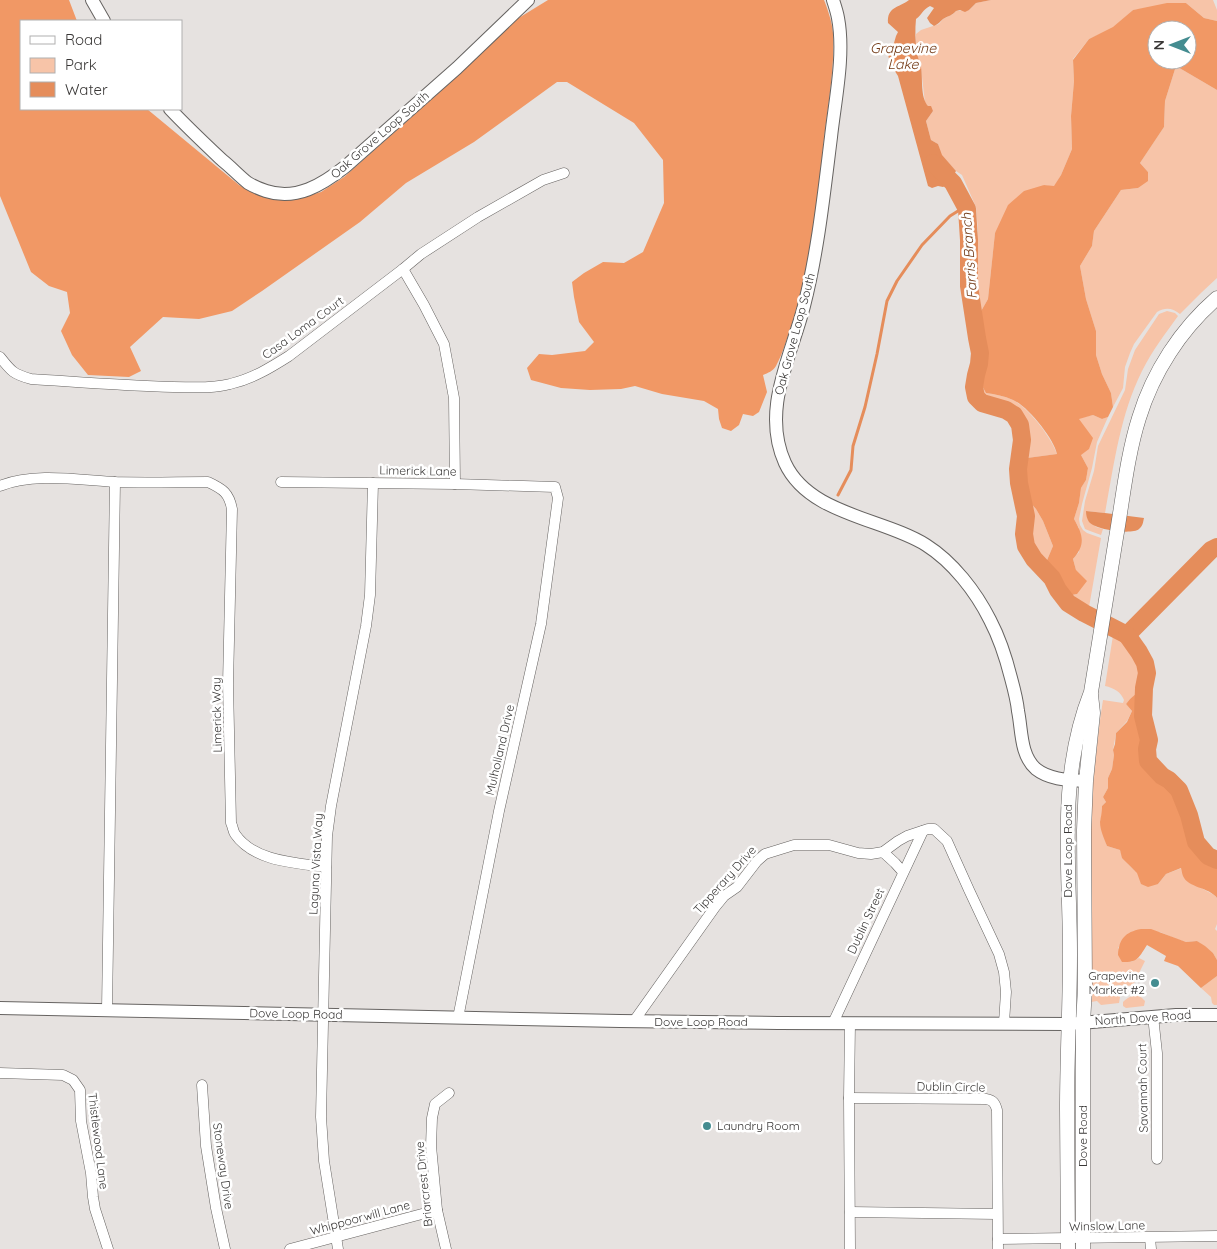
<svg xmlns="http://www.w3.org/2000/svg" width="1217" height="1249" font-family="Quicksand,sans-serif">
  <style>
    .green { fill: #f7c4a8 }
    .forest { fill: #f19865; fill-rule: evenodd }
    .water { fill: #e58d5b }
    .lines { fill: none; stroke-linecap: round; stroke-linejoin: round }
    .stream { stroke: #e58d5b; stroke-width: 3 }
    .river { stroke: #e58d5b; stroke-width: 18 }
    .minor-casing { stroke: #666361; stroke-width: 11 }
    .tertiary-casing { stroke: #666361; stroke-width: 14 }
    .secondary-casing { stroke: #666361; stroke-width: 15 }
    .minor { stroke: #fff; stroke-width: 10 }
    .tertiary { stroke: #fff; stroke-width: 12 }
    .secondary { stroke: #fff; stroke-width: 14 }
    .poi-dot { fill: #448c90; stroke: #fff; stroke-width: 2 }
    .labels { text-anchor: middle; stroke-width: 5; stroke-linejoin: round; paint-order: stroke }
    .street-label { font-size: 12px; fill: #393736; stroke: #fff }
    .poi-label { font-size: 12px; fill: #393736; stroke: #fff; text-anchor: end }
    .water-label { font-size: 14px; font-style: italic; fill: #733a16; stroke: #fff }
  </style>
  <rect width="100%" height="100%" fill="#e6e2e0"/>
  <g class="green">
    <polygon points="991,0 1213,0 1217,10 1217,21 1204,18 1186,3 1133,10 1113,28 1089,39 1073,59 1074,81 1071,116 1072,149 1061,175 1054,187 1044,185 995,233 988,299 980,313 979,308 979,300 976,282 978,231 976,207 962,175 956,171 941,155 938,144 931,140 926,121 933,111 925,103 921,68 916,50 916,34 921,30 939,24 943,19 953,14 956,11 969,10 976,3"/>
    <path d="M1176 66 1217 90V278L1202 292 1180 314C1172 308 1166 307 1157 312L1134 344 1130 353 1125 367 1123 388 1113 407 1111 393 1102 374 1096 355V331L1086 299 1080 266 1092 246 1094 231 1121 190 1138 188 1148 172 1140 163 1164 127 1165 101Z"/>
    <path d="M1167 311 1175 313 1178 316C1165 334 1152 351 1142 371 1120 415 1114 465 1105 513L1086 511 1096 527 1103 529 1101 535 1090 531 1085 529 1082 521 1085 501 1094 471 1098 446 1125 390 1128 369 1135 350 1159 314Z"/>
    <path d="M980 382 986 393C995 394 1004 396 1013 400 1028 407 1052 438 1057 454L1027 458C1028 444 1030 429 1022 416 1014 402 990 403 981 393 979 390 979 386 980 382Z"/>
    <polygon points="1093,415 1102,419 1108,417 1097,442 1092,468 1082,504 1079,519 1080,525 1083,530 1087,533 1101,538 1088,613 1083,608 1067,596 1077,594 1076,570 1073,559 1079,552 1079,528 1074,519 1079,503 1081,488 1086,480 1088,468 1081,455 1079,418"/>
    <path d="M1025 488 1029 501 1036 509 1043 521 1053 546 1045 565C1035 557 1028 545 1029 533 1030 528 1031 522 1030 517 1030 507 1027 498 1025 488Z"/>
    <path d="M1114 629C1118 631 1124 633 1128 636 1136 644 1147 663 1147 674 1147 681 1144 687 1144 694H1137L1130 699 1126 704 1132 711 1127 721 1116 733 1113 750 1114 755 1112 769 1108 778V788L1103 797 1106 802 1102 806V815L1100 822 1107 846 1120 850C1126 868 1142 876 1158 884L1166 874 1182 868 1203 889 1214 895 1217 898V924L1215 929 1217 931V960L1213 953 1197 941 1186 942 1176 939 1160 932 1122 942 1118 948 1131 962 1139 958 1145 961 1133 985 1126 986 1117 985 1116 990 1121 991 1119 1003 1101 1005 1097 1001 1091 1002 1090 1000V808C1095 772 1097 736 1103 700L1123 703 1124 700C1121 692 1114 688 1105 686Z"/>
    <polygon points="1217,976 1217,1005 1214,1005 1212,1003 1211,997 1201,988"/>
    <path d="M1138 995 1142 998 1145 1001 1144 1006 1126 1008 1123 1006V1002C1127 998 1132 995 1138 995Z"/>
  </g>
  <g class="forest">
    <path d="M0 0H69L77 21H21V109H147L239 185 251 192 297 199 321 192 344 177 452 81 517 19 548 0H824C828 10 832 22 833 33 835 68 828 104 824 139 817 201 811 264 792 324 787 338 783 353 776 366 773 371 768 373 763 375L767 392 759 412 753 416 743 414 739 425 731 431 722 428 719 419 718 409 704 401 662 394 635 386 621 389 590 390 561 388 531 380 527 368 539 354 552 355 585 351 594 342 579 322 574 297 572 282 584 273 603 262 624 263 643 252 664 203 663 160 634 123 567 82H557L474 142 406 183 360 222 262 291 232 311 199 319 163 317 130 347 141 371 129 377 88 375 72 355 61 331 70 313 67 292 49 286 31 272 0 196Z"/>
    <path d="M1167 3H1186L1204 18 1217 21V90L1176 66 1165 101 1164 127 1140 163 1148 172V181L1138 188 1121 190 1094 231 1092 246 1080 266 1086 299 1096 331V355L1102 374 1111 393 1113 407 1108 417 1102 419 1093 415 1079 419 1093 438 1089 449 1081 455 1088 468 1086 480 1081 488 1079 503 1074 519C1083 535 1086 544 1073 559L1076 570 1087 581 1077 594 1067 596 1063 592 1055 574 1045 565 1053 546 1043 521 1036 509 1029 501 1025 488 1023 479 1027 458 1057 454C1054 439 1028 406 1013 400 1004 396 995 394 986 393L980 382 983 375 986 364V345L980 328V313L988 299 995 233 1008 205 1024 191 1044 185 1054 186 1061 175 1072 149 1071 116 1074 81 1073 60 1089 39 1113 27 1133 10ZM1157 30H1187V60H1157Z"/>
    <path d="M1137 693 1144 694 1143 716 1149 740 1147 749 1148 761 1162 776 1169 780 1179 790 1189 815 1196 842 1208 856 1217 860V898C1209 887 1188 888 1183 876 1182 874 1182 871 1181 868L1166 874 1158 884 1148 887 1141 884 1137 873 1122 858 1120 850 1107 846C1104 838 1100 830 1100 822 1101 816 1102 813 1102 806L1106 802 1103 797 1108 788V778L1112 769 1114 755 1113 750 1115 744 1116 733 1127 722 1132 711 1126 704 1130 699Z"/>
    <path d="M1141 929H1151L1186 942 1197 941 1205 946 1213 953 1217 960V976L1201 988 1178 966 1164 961 1166 956 1147 945C1139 957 1138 963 1122 962L1118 955C1119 939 1125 932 1141 929Z"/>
  </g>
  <g class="water">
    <path d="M909 0H991L976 3 969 10 965 12 960 10 956 11C953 15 948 16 943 19 940 22 938 24 934 26L930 23 927 18 934 8 930 6C921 11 923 14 916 19 915 29 915 41 917 51 917 56 920 62 921 67 923 79 920 97 928 106H931L933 111 926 121 931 140 938 144 942 155 956 171 947 185 943 187 938 186 932 188 928 186 898 76C892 66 882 53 894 43L896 36 898 32 888 23C887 7 898 8 909 0Z"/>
    <path d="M1086 511 1105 513 1144 518C1143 522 1143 526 1139 529 1132 535 1096 530 1089 522 1087 519 1086 515 1086 511Z"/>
  </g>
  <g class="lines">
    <polyline class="stream" points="838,495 851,470 853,446 865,407 877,354 887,301 897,281 922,245 950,216 966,206"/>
    <g class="river">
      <polyline points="933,163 953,183 967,209 969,240 969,286 977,338 980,353 979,364 976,375 974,387 976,397 982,403 1006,410 1014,415 1020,425 1022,440 1018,469 1019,483 1026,516 1024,534 1026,546 1034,559 1052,578 1058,590 1068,603 1084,613 1127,635 1211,550 1217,547"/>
      <polyline points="1127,635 1139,652 1145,663 1147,673 1144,688 1143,716 1149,740 1147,749 1148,761 1162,776 1169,780 1179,790 1189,815 1196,842 1208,856 1217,860"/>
    </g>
    <defs>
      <g id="minor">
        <polyline points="403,269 424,305 444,344 454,398 455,484"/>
        <path d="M0 357C11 371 13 374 31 379 78 382 125 386 173 387 191 387 212 389 230 384 252 379 270 368 289 356L403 269 421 254 478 217 543 180 564 173"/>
        <polyline points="281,482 455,484 555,487 558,498 541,624 499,811 458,1018"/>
        <path d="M0 486C32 472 80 480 115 482 146 483 177 482 208 482 223 489 229 493 232 509L228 684 231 823C233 827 233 831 235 834 254 862 297 863 326 867"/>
        <polyline points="883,852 895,863 903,872"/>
        <polyline points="107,1010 115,482"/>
        <polyline points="1153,1016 1157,1053 1157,1159"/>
        <polyline points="634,1021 715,907 724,896 737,887 757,861 765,854 794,845 829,845 858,853 871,854 883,852 898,841 907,836 928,829 934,829 947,841 969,890 999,954 1004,972 1006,992 1004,1023"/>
        <polyline points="833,1023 923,831"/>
        <polyline points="850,1023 849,1098 850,1249"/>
        <polyline points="0,1073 63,1075 73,1080 80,1090 81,1121 91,1173 93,1197 95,1209 108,1249"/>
        <polyline points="202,1085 206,1146 216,1208 225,1249"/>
        <path d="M849 1098 986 1099C993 1100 995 1103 997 1110L998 1249"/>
        <polyline points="850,1212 997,1214"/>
        <polyline points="1150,1238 1151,1249"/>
        <polyline points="998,1239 1217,1236"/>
        <polyline points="290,1249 437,1210"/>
        <polyline points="338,1249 324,1161 321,1117 327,836 331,806 366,626 370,595 373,483"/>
        <polyline points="446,1249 437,1210 431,1146 432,1118 435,1104 449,1093"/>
      </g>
      <g id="tertiary">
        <polyline points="92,0 104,21"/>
        <path d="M833 0C835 6 837 12 838 18 845 55 835 100 831 137 824 193 818 251 804 306 791 357 761 410 785 463 809 515 883 518 926 545 953 562 976 592 990 620 1000 639 1006 658 1011 678 1014 689 1017 700 1018 711 1022 730 1020 755 1036 769 1050 780 1069 780 1086 781"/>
        <path d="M170 109C187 127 204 143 222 160 231 167 239 176 248 183 253 186 260 189 266 191 296 201 322 185 346 166L457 68 528 0"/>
        <polyline points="0,1008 620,1021 778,1023 1068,1024 1176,1015 1217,1015"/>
      </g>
      <g id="secondary">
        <path d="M1068 1249C1068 1202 1067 1156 1067 1109 1067 1057 1070 1006 1070 954 1070 864 1057 778 1091 692 1099 640 1108 589 1116 538 1123 498 1127 456 1139 418 1153 372 1181 329 1217 298"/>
        <polyline points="1083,1249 1083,1023 1085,988 1084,830 1086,781 1093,713 1091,695"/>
      </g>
    </defs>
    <use href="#minor" class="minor-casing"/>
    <use href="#tertiary" class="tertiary-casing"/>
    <use href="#secondary" class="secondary-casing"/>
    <use href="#minor" class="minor"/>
    <use href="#tertiary" class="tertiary"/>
    <use href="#secondary" class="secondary"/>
  </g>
  <g class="poi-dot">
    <circle cx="1155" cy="983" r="5"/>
    <circle cx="707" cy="1126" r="5"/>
  </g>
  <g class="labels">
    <g class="street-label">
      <text transform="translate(380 135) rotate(-41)" y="4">Oak Grove Loop South</text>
      <text transform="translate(303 328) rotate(-36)" y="4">Casa Loma Court</text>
      <text transform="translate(795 334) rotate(-75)" y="4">Oak Grove Loop South</text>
      <text transform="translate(418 471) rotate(1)" y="4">Limerick Lane</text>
      <text transform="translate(217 715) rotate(-91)" y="4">Limerick Way</text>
      <text transform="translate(500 750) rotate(-77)" y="4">Mulholland Drive</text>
      <text transform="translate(1068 851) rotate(-90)" y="4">Dove Loop Road</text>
      <text transform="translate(316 864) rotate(-87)" y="4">Laguna Vista Way</text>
      <text transform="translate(725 880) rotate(-48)" y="4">Tipperary Drive</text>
      <text transform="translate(866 921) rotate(-65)" y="4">Dublin Street</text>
      <text transform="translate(296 1014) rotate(1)" y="4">Dove Loop Road</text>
      <text transform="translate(1143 1018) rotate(-4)" y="4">North Dove Road</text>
      <text x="701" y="1026">Dove Loop Road</text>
      <text transform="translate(951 1087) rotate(1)" y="4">Dublin Circle</text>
      <text transform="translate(1143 1088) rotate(-91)" y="4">Savannah Court</text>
      <text transform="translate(1083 1136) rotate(-90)" y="4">Dove Road</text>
      <text transform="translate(98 1141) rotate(83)" y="4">Thistlewood Lane</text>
      <text transform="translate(223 1166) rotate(82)" y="4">Stoneway Drive</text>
      <text transform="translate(424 1184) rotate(-96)" y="4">Briarcrest Drive</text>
      <text transform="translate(360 1218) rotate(-15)" y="4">Whippoorwill Lane</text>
      <text transform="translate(1107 1226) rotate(-1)" y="4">Winslow Lane</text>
    </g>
    <g class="poi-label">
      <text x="1145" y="980">Grapevine<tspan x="1145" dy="14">Market #2</tspan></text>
      <text x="717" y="1130" text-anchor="start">Laundry Room</text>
    </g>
    <g class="water-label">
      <text x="903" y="53">Grapevine<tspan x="903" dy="16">Lake</tspan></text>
      <text transform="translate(969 256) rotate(-94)" y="5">Farris Branch</text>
    </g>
  </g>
  <rect x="20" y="20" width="162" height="90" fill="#ffffff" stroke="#b0afaf"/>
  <rect x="30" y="36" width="25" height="8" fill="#ffffff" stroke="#b0afaf"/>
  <text x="65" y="45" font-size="15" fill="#393736">Road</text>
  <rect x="30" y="58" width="25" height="15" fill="#f7c4a8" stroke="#b0afaf"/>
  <text x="65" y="70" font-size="15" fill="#393736">Park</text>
  <rect x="30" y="82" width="25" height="15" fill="#e58d5b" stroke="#b0afaf"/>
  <text x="65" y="95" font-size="15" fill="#393736">Water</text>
  <g transform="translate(1172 45) rotate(270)"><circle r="24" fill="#ffffff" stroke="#b0afaf"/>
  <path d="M0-4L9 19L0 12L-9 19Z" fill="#448c90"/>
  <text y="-8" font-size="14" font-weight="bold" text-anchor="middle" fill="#393736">N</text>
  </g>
</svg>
